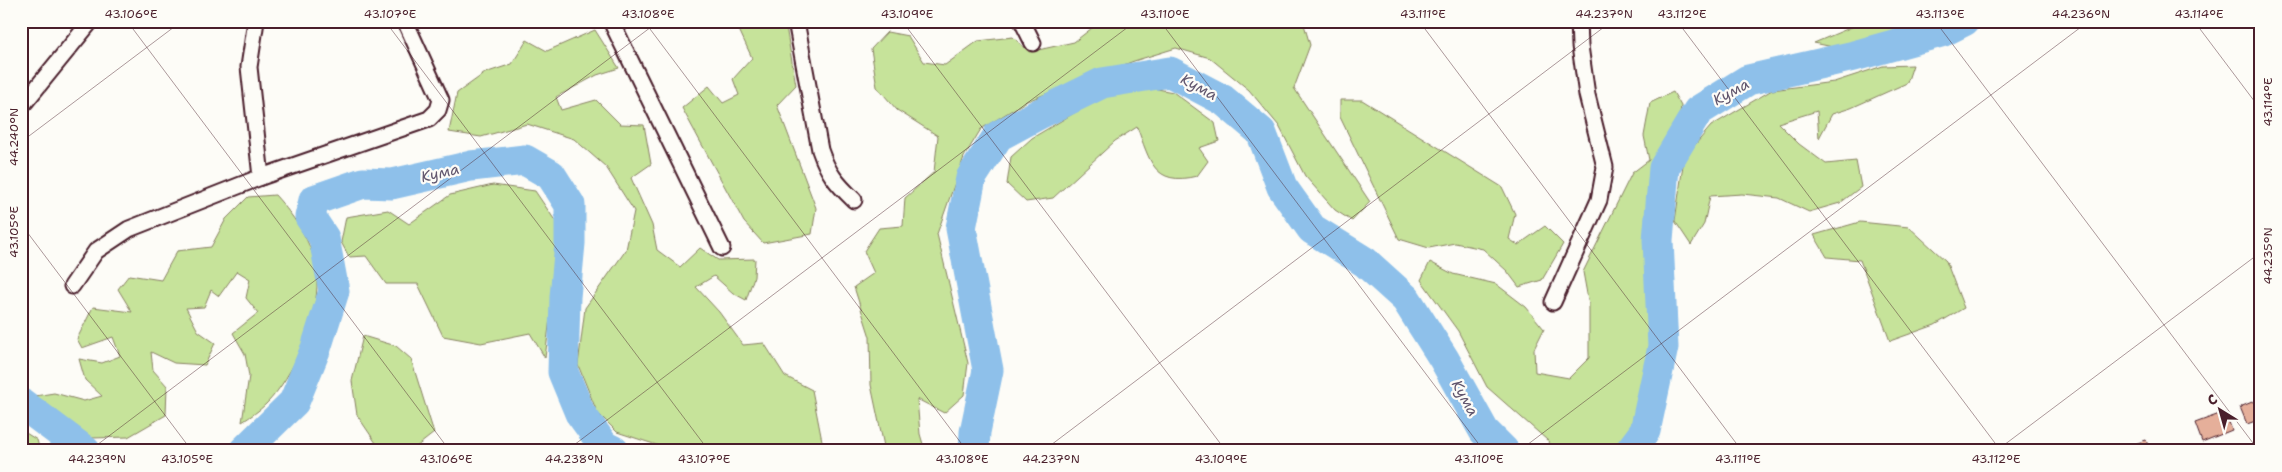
<svg xmlns="http://www.w3.org/2000/svg" width="2282" height="472" font-family="'Shantell Sans',sans-serif">
  <style>
    .green { fill: #c6e39a; stroke: #888162 }
    .lines { fill: none; stroke-linecap: round; stroke-linejoin: round }
    .river { stroke: #8ec0ea; stroke-width: 31 }
    .building { fill: #e5af9a; stroke: #4a1f2b }
    .street-casing { stroke: #4a1f2b; stroke-width: 19 }
    .street { stroke: #fdfcf7; stroke-width: 15 }
    .ticks { fill: none; stroke: #4a1f2b; stroke-width: 1; stroke-opacity: 0.45 }
    .labels { text-anchor: middle; stroke-width: 4.5; stroke-linejoin: round; paint-order: stroke }
    .water-label { font-size: 15px; font-style: italic; fill: #62576e; stroke: #fdfcf7 }
    .neatline { fill: none; stroke: #4a1f2b; stroke-width: 2 }
    .ticks-label { font-size: 12px; text-anchor: middle; fill: #4a1f2b }
  </style>
  <rect width="100%" height="100%" fill="#fdfcf7"/>
  <filter id="ink" filterUnits="userSpaceOnUse"><feTurbulence type="fractalNoise" baseFrequency=".02" numOctaves="2"/><feDisplacementMap in="SourceGraphic" scale="10" xChannelSelector="R" yChannelSelector="G"/><feConvolveMatrix kernelMatrix="1 2 1 2 8 2 1 2 1" color-interpolation-filters="sRGB"/></filter>
  <g filter="url(#ink)">
    <g class="green">
      <polygon points="735,21 785,21 796,85 777,105 816,208 812,234 763,243 744,222 682,108 709,86 723,103 739,95 733,79 752,58"/>
      <polygon points="1101,21 1303,21 1310,45 1294,88 1370,202 1352,221 1335,210 1305,176 1279,126 1249,90 1210,58 1176,48 1134,61 1027,101 981,129 964,157 937,234 968,363 964,395 944,413 917,399 920,434 925,451 885,451 871,385 870,337 854,287 874,273 864,251 879,228 903,226 905,198 934,172 938,136 897,110 877,87 871,49 887,32 908,36 924,62 945,65 978,41 1013,37 1029,52 1074,42"/>
      <polygon points="1866,21 1923,21 1847,50 1814,43"/>
      <polygon points="595,30 619,68 597,75 556,97 561,110 596,100 620,124 644,125 651,164 631,178 652,225 657,250 680,267 700,248 718,260 755,259 754,277 746,300 733,293 714,276 696,287 719,312 743,345 764,343 785,376 812,390 824,451 675,451 617,432 597,412 578,365 585,308 626,250 634,211 606,167 574,139 527,124 481,137 449,132 457,93 485,73 512,64 527,40 547,51"/>
      <polygon points="1913,65 1907,83 1851,108 1832,114 1819,138 1817,111 1778,123 1799,144 1826,164 1856,161 1861,187 1840,203 1809,212 1779,198 1742,194 1710,196 1704,224 1691,245 1675,221 1684,158 1711,126 1772,90 1834,82 1883,66"/>
      <path d="M1142 86 1173 92 1215 123 1219 141 1199 148 1208 161 1197 176C1153 187 1150 160 1137 127L1115 141 1053 198 1026 202 1007 184 1011 157 1032 138 1103 96Z"/>
      <polygon points="1673,92 1681,106 1678,127 1657,168 1651,217 1657,344 1641,425 1617,451 1557,451 1547,440 1487,387 1458,331 1421,280 1430,262 1453,274 1496,284 1526,307 1544,329 1534,349 1535,372 1569,378 1589,358 1589,305 1583,272 1632,173 1649,160 1644,136 1650,103"/>
      <polygon points="1340,100 1362,100 1502,187 1515,214 1509,239 1518,245 1545,226 1563,244 1542,280 1519,287 1507,271 1483,249 1455,243 1429,248 1399,239 1340,117"/>
      <polygon points="493,185 535,191 556,222 556,270 545,358 530,333 481,343 443,336 418,284 386,284 366,256 349,257 341,242 346,217 388,210 409,224 450,195"/>
      <path d="M275 195C295 217 317 249 317 279 319 316 293 378 266 404 259 411 250 417 242 422L249 376 245 354 233 333 258 313 246 298 250 279 237 271 219 296 211 290 204 307 186 308 198 331 215 343 205 365 174 363 151 352 153 370 167 386 166 415 128 437 92 438 35 396 54 393 84 401 102 396 85 380 79 359 102 363 120 356 113 337 82 348 77 339 93 307 132 312 118 289 129 275 161 280 177 251 211 247 226 219 248 197Z"/>
      <polygon points="1860,222 1909,227 1946,261 1964,308 1935,325 1890,341 1860,260 1827,257 1814,235"/>
      <polygon points="363,336 396,346 411,359 434,433 411,451 380,449 357,415 352,381"/>
      <polygon points="21,430 37,440 40,451 21,451"/>
    </g>
    <g class="lines">
      <g class="river">
        <polyline points="21,403 85,451"/>
        <polyline points="244,451 294,402 316,348 334,291 324,238 310,217 314,200 363,183 392,184 471,166 525,160 551,175 570,205 570,243 565,297 563,372 580,413 604,446 614,451"/>
        <polyline points="974,451 975,432 988,370 961,228 971,178 998,136 1039,114 1102,83 1170,72 1223,100 1261,132 1282,187 1312,229 1365,262 1406,299 1444,359 1484,431 1504,451"/>
        <polyline points="1630,451 1645,431 1663,347 1658,240 1664,168 1698,111 1748,80 1854,56 1944,31 1964,21"/>
      </g>
    </g>
    <g class="building">
      <polygon points="2257,400 2261,410 2261,419 2247,424 2240,407"/>
      <polygon points="2225,412 2232,430 2202,442 2195,423"/>
      <polygon points="2146,440 2150,451 2126,451 2124,448"/>
    </g>
    <g class="lines">
      <defs>
        <g id="street">
          <polyline points="256,21 249,67 261,177"/>
          <polyline points="611,21 722,248"/>
          <path d="M796 21 820 150C828 173 836 183 854 200"/>
          <polyline points="1022,21 1033,43"/>
          <polyline points="21,107 91,21"/>
          <polyline points="72,286 96,251 129,229 261,177 429,119 438,110 441,100 405,21"/>
          <polyline points="1553,302 1599,200 1605,167 1587,95 1580,46 1579,21"/>
        </g>
      </defs>
      <use href="#street" class="street-casing"/>
      <use href="#street" class="street"/>
    </g>
  </g>
  <path class="ticks" d="M127 21 450 451M385 21 709 451M644 21 967 451M902 21 1226 451M1160 21 1484 451M1419 21 1742 451M1677 21 2001 451M1935 21 2259 451M2194 21 2261 110M21 142 182 21M21 224 192 451M89 451 659 21M566 451 1136 21M1043 451 1612 21M1519 451 2089 21M1996 451 2261 252"/>
  <g class="labels">
    <g class="water-label">
      <text transform="translate(1199 87) rotate(28)" y="5">Кума</text>
      <text transform="translate(1731 92) rotate(-29)" y="5">Кума</text>
      <text transform="translate(440 173) rotate(-13)" y="5">Кума</text>
      <text transform="translate(1465 398) rotate(61)" y="5">Кума</text>
    </g>
  </g>
  <rect width="2282" height="472" fill="none" stroke="#fdfcf7" stroke-width="55"/>
  <g transform="translate(2220 410) rotate(323)" stroke="#fdfcf7" stroke-width="4" paint-order="stroke">
  <path d="M0-4L9 19L0 12L-9 19Z" fill="#4a1f2b"/>
  <text y="-8" font-size="14" font-weight="bold" text-anchor="middle" fill="#4a1f2b">С</text>
  </g>
  <rect x="28" y="28" width="2226" height="416" class="neatline"/>
  <g class="ticks-label">
    <text x="131" y="18">43.106°E</text>
    <text x="390" y="18">43.107°E</text>
    <text x="648" y="18">43.108°E</text>
    <text x="907" y="18">43.109°E</text>
    <text x="1165" y="18">43.110°E</text>
    <text x="1423" y="18">43.111°E</text>
    <text x="1604" y="18">44.237°N</text>
    <text x="1682" y="18">43.112°E</text>
    <text x="1940" y="18">43.113°E</text>
    <text x="2081" y="18">44.236°N</text>
    <text x="2199" y="18">43.114°E</text>
    <text transform="translate(2268 102) rotate(-90)" y="4">43.114°E</text>
    <text transform="translate(14 137) rotate(-90)" y="4">44.240°N</text>
    <text transform="translate(14 232) rotate(-90)" y="4">43.105°E</text>
    <text transform="translate(2268 256) rotate(-90)" y="4">44.235°N</text>
    <text x="97" y="463">44.239°N</text>
    <text x="187" y="463">43.105°E</text>
    <text x="446" y="463">43.106°E</text>
    <text x="574" y="463">44.238°N</text>
    <text x="704" y="463">43.107°E</text>
    <text x="962" y="463">43.108°E</text>
    <text x="1051" y="463">44.237°N</text>
    <text x="1221" y="463">43.109°E</text>
    <text x="1479" y="463">43.110°E</text>
    <text x="1738" y="463">43.111°E</text>
    <text x="1996" y="463">43.112°E</text>
  </g>
</svg>
